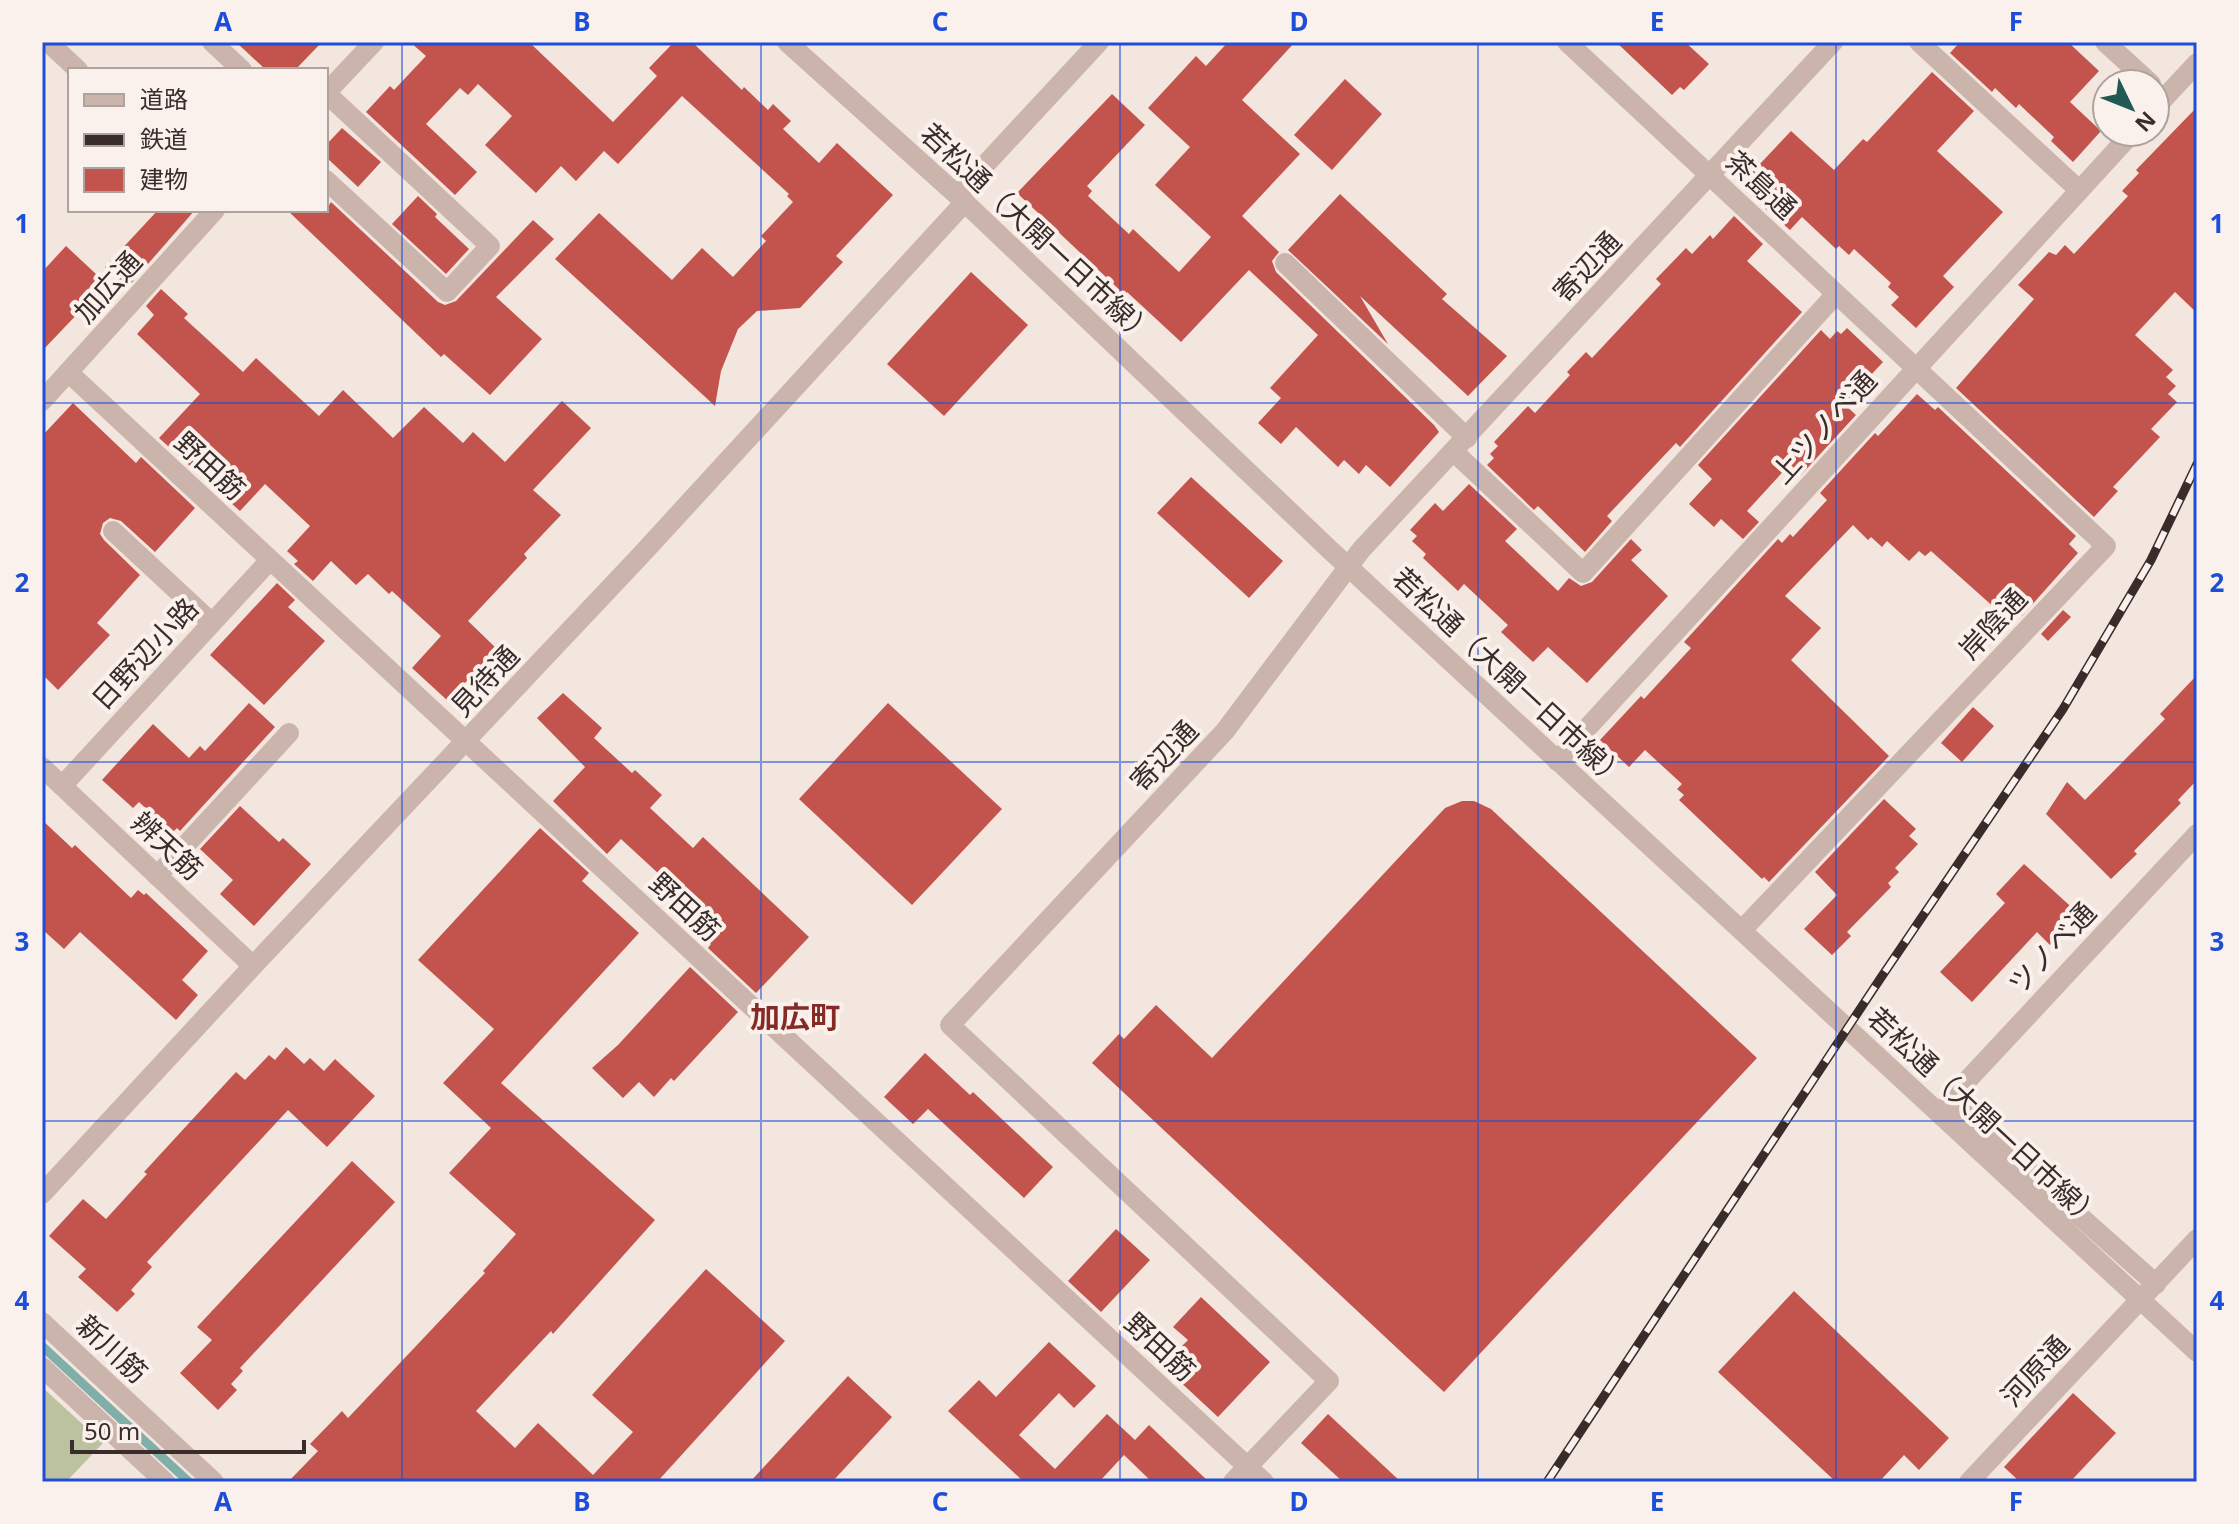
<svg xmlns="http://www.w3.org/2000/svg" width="2239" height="1524" font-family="'Noto Sans','Noto Sans JP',sans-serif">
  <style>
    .green { fill: #bcc29f }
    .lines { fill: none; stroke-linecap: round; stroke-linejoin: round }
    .stream { stroke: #7fafa8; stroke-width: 9 }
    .building { fill: #c3534d }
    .minor { stroke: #cbb4ab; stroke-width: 20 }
    .tertiary { stroke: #cbb4ab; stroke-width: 20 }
    .rail-casing { stroke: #392c2a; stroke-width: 9 }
    .rail { stroke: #faf1ec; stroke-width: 6; stroke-dasharray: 18; stroke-linecap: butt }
    .grid { fill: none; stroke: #1d4ed8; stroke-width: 2; stroke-opacity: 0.55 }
    .labels { text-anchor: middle; stroke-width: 8; stroke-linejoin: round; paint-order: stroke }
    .street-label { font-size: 28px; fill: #392c2a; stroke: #faf1ec }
    .neighbourhood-label { font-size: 30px; font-weight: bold; fill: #862a25; stroke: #faf1ec }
    .neatline { fill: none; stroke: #1d4ed8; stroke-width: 3 }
    .grid-label { font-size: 26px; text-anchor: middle; font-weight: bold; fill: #1d4ed8 }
  </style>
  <rect width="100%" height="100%" fill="#f3e6df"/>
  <polygon class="green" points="42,1387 103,1443 66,1482 42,1482"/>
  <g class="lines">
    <polyline class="stream" points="42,1346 189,1482"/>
  </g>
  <g class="building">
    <polygon points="236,42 322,42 295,70 266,70"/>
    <polygon points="410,42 529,42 613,122 657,76 649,68 674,42 692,42 742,90 744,87 768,110 773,104 791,121 783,129 819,163 837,143 893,195 836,256 843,262 800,308 757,311 738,329 721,371 715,406 555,259 599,213 672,280 702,248 733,277 766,241 761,236 793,202 787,196 789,194 682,96 618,164 604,151 576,181 561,166 536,193 485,145 512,116 478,84 468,95 460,88 426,124 477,172 455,195 366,112 390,86 394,90 426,56"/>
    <polygon points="1228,42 1295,42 1242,100 1300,154 1242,216 1279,252 1272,261 1276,272 1434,425 1439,432 1390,487 1366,465 1359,474 1344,460 1338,467 1296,427 1281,444 1258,423 1281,398 1270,388 1318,335 1249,270 1181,342 1127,292 1125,295 1017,193 1112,94 1145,125 1087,186 1092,191 1088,196 1129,234 1133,229 1179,272 1211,237 1155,185 1190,147 1148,108 1196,56 1206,66"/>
    <polygon points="1616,42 1685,42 1709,64 1684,90 1680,87 1672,95"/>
    <polygon points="1960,42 2068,42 2099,71 2070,102 2101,131 2073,162 2051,141 2054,137 2019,104 2016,108 1995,88 1992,92 1950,53"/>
    <polygon points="1932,72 1974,111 1937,151 2003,212 1943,276 1954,287 1916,328 1891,305 1899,297 1888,287 1891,283 1854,249 1849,255 1839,246 1836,249 1802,217 1790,230 1752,197 1754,195 1741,184 1791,131 1834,170 1863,139 1867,142"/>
    <polygon points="1345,79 1382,114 1332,170 1294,135"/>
    <polygon points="2197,107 2197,313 2175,292 2135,335 2173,370 2166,377 2176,386 2168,394 2177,402 2151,429 2160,437 2113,487 2118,491 2094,517 1956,388 2034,299 2018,285 2049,252 2056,255 2065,245 2074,254 2128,196 2122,191 2139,173 2136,170"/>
    <polygon points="342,128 381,162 358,187 326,157 326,145"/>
    <polygon points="1340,194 1447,294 1442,299 1507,356 1468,396 1360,296 1388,344 1288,250"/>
    <polygon points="418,196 437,214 435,217 469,249 446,274 392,224"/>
    <polygon points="331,202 438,302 445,305 456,301 533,220 554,239 496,297 542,339 490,395 444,354 441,357 287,210 326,210"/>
    <polygon points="158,210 195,210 127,288 105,267"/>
    <polygon points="1734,216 1763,244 1747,261 1802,312 1680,447 1676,443 1607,516 1612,521 1585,552 1538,506 1534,510 1487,465 1494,458 1490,454 1498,446 1494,442 1528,406 1535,413 1570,375 1567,372 1586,352 1592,358 1661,284 1656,279 1686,248 1692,254 1710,235 1713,239"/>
    <polygon points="66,246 111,288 87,313 83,308 42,351 42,272"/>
    <polygon points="971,272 1028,325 944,416 887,364"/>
    <polygon points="161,289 188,314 184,318 243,372 256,358 319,416 343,390 393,438 424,407 463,443 473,432 505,462 562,401 591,428 533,490 561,515 524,554 527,558 468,621 497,649 448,701 412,668 441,636 392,591 389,594 368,574 356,585 331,561 313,581 294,564 298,561 287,551 310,526 265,484 240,511 159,438 200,394 137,334 154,315 146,306"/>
    <polygon points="1847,328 1883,362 1844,404 1856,415 1801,475 1790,464 1747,511 1759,522 1743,539 1721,519 1714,527 1689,504 1712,479 1698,465 1821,330 1830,339 1837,331 1841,334"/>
    <polygon points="1917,394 1935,410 1938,407 2076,536 2069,544 2078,553 2022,616 2004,600 1996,609 1931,551 1925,556 1919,551 1909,561 1887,541 1882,547 1871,537 1868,540 1853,525 1785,596 1821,628 1791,660 1889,756 1769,882 1764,877 1762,879 1679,800 1684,795 1677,789 1682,784 1645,750 1629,767 1600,740 1641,696 1644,699 1691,648 1684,642 1778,539 1782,543 1790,534 1793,537 1827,500 1820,493 1875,433 1878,436"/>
    <polygon points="73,403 136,463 141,457 195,508 155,552 121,521 110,518 103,523 100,534 104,540 140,575 97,623 110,635 58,690 42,674 42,436"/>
    <polygon points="1191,477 1283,561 1249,598 1157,513"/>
    <polygon points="1469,484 1517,529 1505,541 1558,591 1569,578 1581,586 1592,582 1631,539 1642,550 1631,560 1668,596 1587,683 1548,647 1533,662 1501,632 1508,625 1464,584 1458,591 1423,558 1426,554 1412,541 1417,536 1410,530 1435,503 1443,511"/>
    <polygon points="277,583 295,600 288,607 325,641 264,705 210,655"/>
    <polygon points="2063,610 2071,617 2048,641 2041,634"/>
    <polygon points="2197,675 2197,780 2178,800 2181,803 2134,851 2137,854 2111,879 2046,814 2067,782 2085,800 2165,719 2160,714"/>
    <polygon points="563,693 602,728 594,738 632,773 635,770 662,795 650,808 693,848 703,837 809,937 756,993 708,948 711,944 688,922 699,911 621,839 607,854 553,801 585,767 537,718"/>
    <polygon points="249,703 275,727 180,831 177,828 172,833 139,802 133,808 102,780 153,724 189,758 200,746 205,751"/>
    <polygon points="888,703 1002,809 912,905 799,799"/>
    <polygon points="1973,707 1994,726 1962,762 1941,743"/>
    <polygon points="1884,799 1916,829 1909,836 1918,844 1895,868 1899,872 1888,883 1891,887 1847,932 1851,936 1832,955 1804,929 1837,895 1815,872"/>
    <polygon points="1462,801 1474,801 1491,809 1757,1058 1444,1392 1092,1063 1119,1034 1124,1039 1156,1005 1212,1058 1445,808"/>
    <polygon points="240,806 279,842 283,838 311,864 254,926 220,894 233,880 200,849"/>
    <polygon points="42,820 72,848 75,845 131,898 138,890 144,895 146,893 208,951 182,980 198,995 176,1020 80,932 64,949 42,929"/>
    <polygon points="540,828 589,873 582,881 639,933 501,1083 655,1220 553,1334 551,1331 476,1411 515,1448 538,1423 593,1475 633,1432 592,1395 706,1269 785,1341 657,1482 288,1482 318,1451 310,1444 342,1411 348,1418 485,1273 483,1271 516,1234 449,1173 491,1128 443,1083 494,1029 418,960"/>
    <polygon points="2024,864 2079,914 2050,945 2037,932 1972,1002 1940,972 2005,903 1996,894"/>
    <polygon points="690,967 738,1012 674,1081 671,1078 654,1097 639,1082 623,1098 592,1068 618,1045"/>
    <polygon points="286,1047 304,1064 310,1058 324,1071 335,1059 375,1096 327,1147 288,1110 147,1262 152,1267 131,1290 135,1294 117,1312 78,1277 86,1269 49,1236 83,1199 106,1219 147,1174 144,1172 236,1072 245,1080 269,1055 275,1060"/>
    <polygon points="925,1053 970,1095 973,1092 1053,1167 1024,1198 928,1109 913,1124 884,1097"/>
    <polygon points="352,1161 395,1202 240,1368 243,1371 231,1384 237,1390 218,1410 180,1373 212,1340 197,1327"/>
    <polygon points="1116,1229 1150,1260 1101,1312 1068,1281"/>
    <polygon points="1794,1291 1949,1438 1919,1470 1904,1455 1879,1482 1836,1482 1718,1372"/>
    <polygon points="1201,1297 1270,1362 1218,1417 1175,1377 1194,1357 1182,1346 1188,1340 1173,1327"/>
    <polygon points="1049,1342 1096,1386 1074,1408 1059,1393 1019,1435 1055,1469 1107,1414 1135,1440 1149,1425 1209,1482 1152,1482 1124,1455 1099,1482 1024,1482 948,1411 979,1380 996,1397"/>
    <polygon points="848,1376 892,1417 832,1482 750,1482"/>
    <polygon points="2073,1393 2116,1433 2070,1482 2020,1482 2004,1467"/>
    <polygon points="1328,1414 1401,1482 1343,1482 1301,1443"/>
  </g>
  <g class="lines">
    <g class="minor">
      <polyline points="48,42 78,70"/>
      <polyline points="212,42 242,70"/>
      <polyline points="1567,42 2106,546 1742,930"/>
      <polyline points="1919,42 2079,190"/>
      <polyline points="2105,42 2151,84"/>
      <polyline points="326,93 490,246 447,292 326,180"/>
      <polyline points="326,93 374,42"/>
      <polyline points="2155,108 2197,63"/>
      <polyline points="957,195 1099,42"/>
      <polyline points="1285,263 1467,438"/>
      <polyline points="68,372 1264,1482"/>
      <polyline points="42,401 215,210"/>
      <polyline points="1454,452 1583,573 1836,294"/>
      <polyline points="113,531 212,623"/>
      <polyline points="1557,761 2133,132"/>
      <polyline points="42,767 253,966"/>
      <polyline points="62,786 270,560"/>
      <polyline points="157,876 289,733"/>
      <polyline points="42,1194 253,966 641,555 965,202"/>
      <polyline points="2156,1284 1949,1100 2197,834"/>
      <polyline points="42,1322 214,1482"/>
      <polyline points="42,1367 165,1482"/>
      <polyline points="1233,1482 1329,1381 950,1025 1225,731 1361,550 1833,42"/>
      <polyline points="1969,1482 2197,1239"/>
    </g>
    <polyline class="tertiary" points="787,42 957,195 1329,549 2197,1352"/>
    <defs>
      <polyline id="rail" points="1547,1482 1880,979 2063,709 2151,560 2197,464"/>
    </defs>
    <use href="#rail" class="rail-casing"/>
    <use href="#rail" class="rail"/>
  </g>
  <path class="grid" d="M402 42V1482M761 42V1482M1120 42V1482M1478 42V1482M1836 42V1482M42 403H2197M42 762H2197M42 1121H2197"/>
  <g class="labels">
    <g class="street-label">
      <text transform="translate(1761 185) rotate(43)" y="10">茶島通</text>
      <text transform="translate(1038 234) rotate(43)" y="10">若松通（大開一日市線）</text>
      <text transform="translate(1587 267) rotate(-47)" y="10">寄辺通</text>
      <text transform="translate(108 287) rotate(-48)" y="10">加広通</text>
      <text transform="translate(1824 427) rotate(-48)" y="10">上ツノベ通</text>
      <text transform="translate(210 466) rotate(43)" y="10">野田筋</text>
      <text transform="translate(1993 624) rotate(-47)" y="10">岸陰通</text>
      <text transform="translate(145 654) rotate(-47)" y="10">日野辺小路</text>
      <text transform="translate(1510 678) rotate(43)" y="10">若松通（大開一日市線）</text>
      <text transform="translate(485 681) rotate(-47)" y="10">見待通</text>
      <text transform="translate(1164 756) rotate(-47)" y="10">寄辺通</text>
      <text transform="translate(167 846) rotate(43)" y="10">辨天筋</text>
      <text transform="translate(685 907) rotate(43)" y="10">野田筋</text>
      <text transform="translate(2052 948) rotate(-47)" y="10">ツノベ通</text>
      <text transform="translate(1985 1118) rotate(43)" y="10">若松通（大開一日市線）</text>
      <text transform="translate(1160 1347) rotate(43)" y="10">野田筋</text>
      <text transform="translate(112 1349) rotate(43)" y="10">新川筋</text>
      <text transform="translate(2035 1371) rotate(-47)" y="10">河原通</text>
    </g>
    <g class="neighbourhood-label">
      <text x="795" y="1028">加広町</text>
    </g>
  </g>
  <rect width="2239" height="1524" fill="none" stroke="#faf1ec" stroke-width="88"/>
  <rect x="68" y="68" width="260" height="144" fill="#faf1ec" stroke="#ada29e" stroke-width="2"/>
  <rect x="84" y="94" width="40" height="12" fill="#cbb4ab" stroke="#ada29e" stroke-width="2"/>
  <text x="140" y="108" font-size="24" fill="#392c2a">道路</text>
  <rect x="84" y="134" width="40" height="12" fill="#392c2a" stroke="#ada29e" stroke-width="2"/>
  <text x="140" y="148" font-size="24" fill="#392c2a">鉄道</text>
  <rect x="84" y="168" width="40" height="24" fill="#c3534d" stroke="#ada29e" stroke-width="2"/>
  <text x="140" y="188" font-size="24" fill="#392c2a">建物</text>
  <g transform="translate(2131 108) rotate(133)"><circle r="38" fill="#faf1ec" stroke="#ada29e" stroke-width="2"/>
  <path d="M0-6L14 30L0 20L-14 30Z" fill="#205a53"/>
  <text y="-12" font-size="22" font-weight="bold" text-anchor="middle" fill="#392c2a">N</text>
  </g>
  <path d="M72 1440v12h232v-12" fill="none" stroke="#392c2a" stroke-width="4"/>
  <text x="84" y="1440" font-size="24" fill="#392c2a" stroke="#faf1ec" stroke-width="6" paint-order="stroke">50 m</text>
  <rect x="44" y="44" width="2151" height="1436" class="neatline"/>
  <g class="grid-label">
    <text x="223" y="31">A</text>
    <text x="582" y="31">B</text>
    <text x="940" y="31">C</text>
    <text x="1299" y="31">D</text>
    <text x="1657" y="31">E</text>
    <text x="2016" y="31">F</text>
    <text x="22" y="233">1</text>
    <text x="2217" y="233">1</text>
    <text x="22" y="592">2</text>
    <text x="2217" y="592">2</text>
    <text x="22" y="951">3</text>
    <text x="2217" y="951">3</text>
    <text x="22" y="1310">4</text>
    <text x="2217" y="1310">4</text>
    <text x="223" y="1511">A</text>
    <text x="582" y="1511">B</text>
    <text x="940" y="1511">C</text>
    <text x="1299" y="1511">D</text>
    <text x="1657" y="1511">E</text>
    <text x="2016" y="1511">F</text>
  </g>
</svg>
